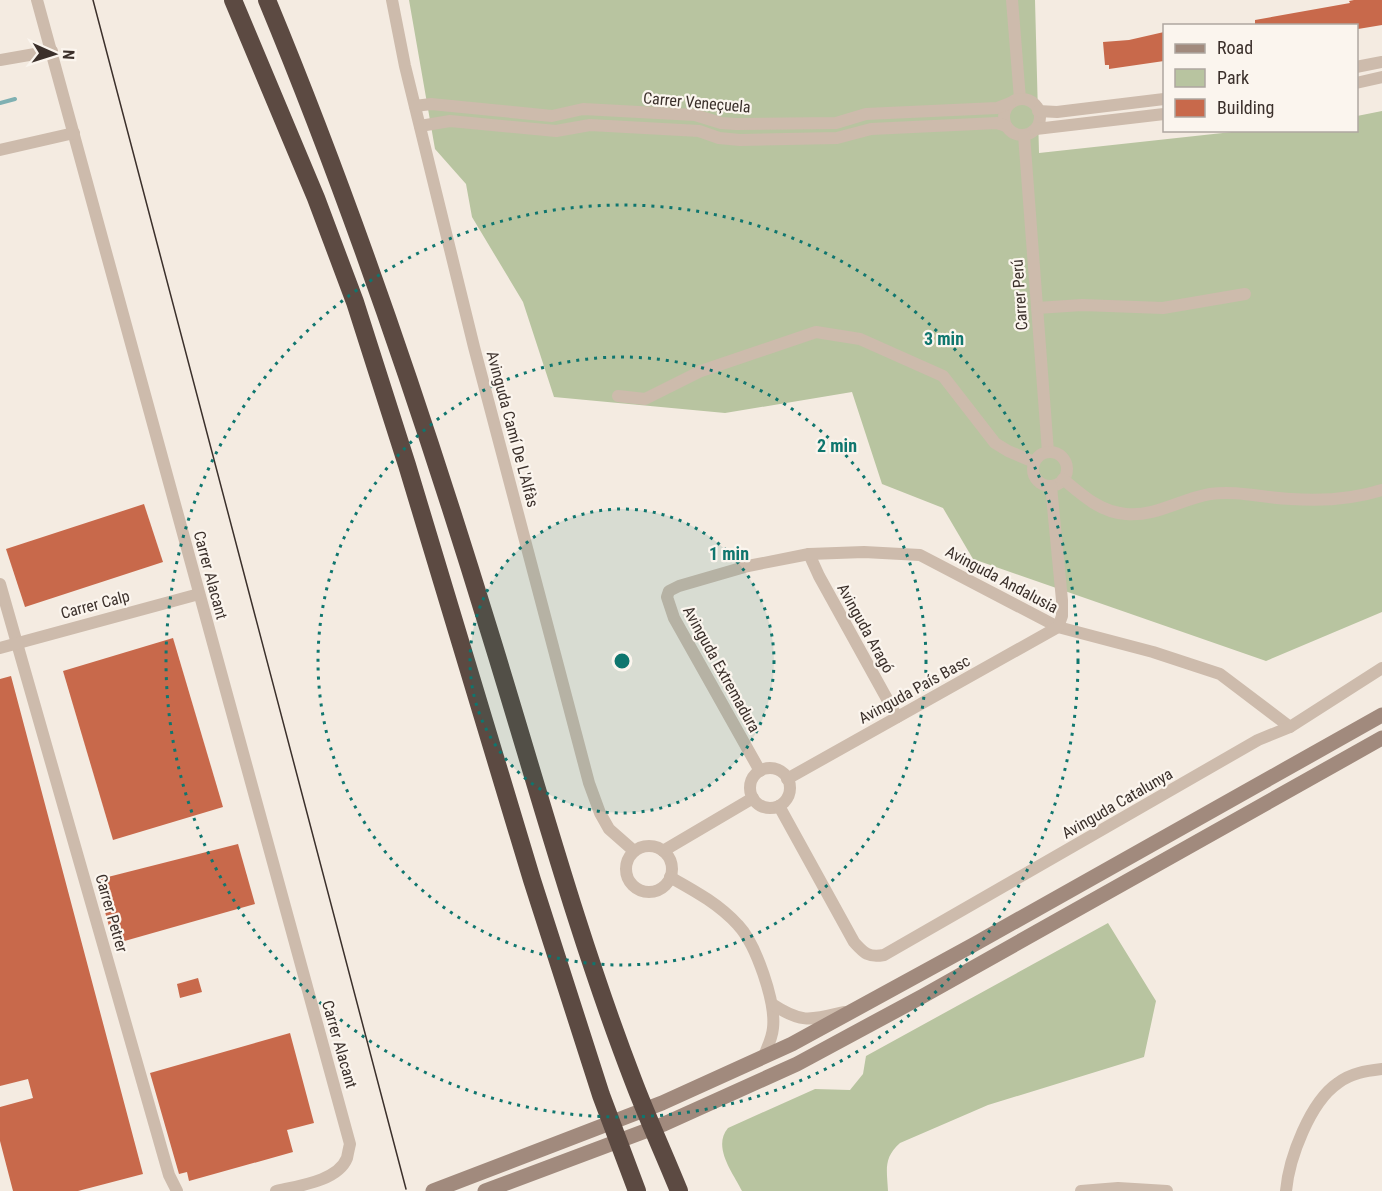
<svg xmlns="http://www.w3.org/2000/svg" width="1382" height="1191" font-family="'Roboto Condensed',sans-serif">
  <style>
    .green { fill: #b8c4a0 }
    .lines { fill: none; stroke-linecap: round; stroke-linejoin: round }
    .stream { stroke: #7fb0b2; stroke-width: 4 }
    .building { fill: #c8694b }
    .street { stroke: #cdbbac; stroke-width: 12 }
    .secondary { stroke: #a18a7d; stroke-width: 15 }
    .highway { stroke: #5c4a42; stroke-width: 18 }
    .tram { stroke: #3b302b; stroke-width: 1.5 }
    .ring { fill: none; stroke: #0f766e; stroke-width: 3; stroke-dasharray: 3 6 }
    .labels { text-anchor: middle; stroke-width: 4.5; stroke-linejoin: round; paint-order: stroke }
    .street-label { font-size: 16px; fill: #3b302b; stroke: #fbf5ee }
    .centre { fill: #0f766e; stroke: #fbf5ee; stroke-width: 3 }
    .ring-label { font-size: 18px; text-anchor: middle; font-weight: bold; fill: #0f766e; stroke: #fbf5ee; stroke-width: 4.5; stroke-linejoin: round; paint-order: stroke }
  </style>
  <rect width="100%" height="100%" fill="#f4ebe1"/>
  <g class="green">
    <polygon points="409,0 1035,0 1039,153 1241,131 1356,130 1357,116 1382,111 1382,612 1266,661 973,559 943,508 882,484 852,392 725,413 554,397 523,302 472,217 466,184 435,149"/>
    <path d="M1108 923 1156 1001 1144 1057 988 1105 900 1143C883 1158 887 1170 888 1191H742C733 1173 712 1147 728 1128L815 1089 850 1090 863 1074 866 1056Z"/>
  </g>
  <g class="lines">
    <polyline class="stream" points="0,103 15,99"/>
  </g>
  <g class="building">
    <polygon points="1354,0 1382,0 1382,25 1358,29 1358,26 1255,26 1255,20 1350,3 1349,1"/>
    <polygon points="1164,32 1164,61 1109,69 1109,65 1105,65 1103,42 1129,40"/>
    <polygon points="144,504 163,562 25,607 6,549"/>
    <polygon points="173,638 223,807 113,840 63,671"/>
    <polygon points="11,676 143,1174 78,1191 13,1191 0,1141 0,1107 33,1098 28,1079 0,1086 0,679"/>
    <polygon points="238,844 255,904 114,944 96,880"/>
    <polygon points="198,978 202,992 180,998 177,984"/>
    <polygon points="290,1033 314,1123 287,1130 293,1152 189,1181 187,1172 179,1174 150,1073"/>
  </g>
  <g class="lines">
    <g class="street">
      <path d="M37 0 350 1144C349 1148 348 1153 347 1158 338 1181 298 1186 276 1191"/>
      <polyline points="392,0 405,66 474,347 589,783 600,813 609,829 634,851"/>
      <polyline points="1012,0 1020,99"/>
      <polyline points="0,60 52,51"/>
      <polyline points="1356,67 1382,62"/>
      <polyline points="1356,83 1382,77"/>
      <circle cx="1022" cy="117" r="18"/>
      <polyline points="415,106 431,104 552,116 583,109 695,115 721,123 736,124 836,123 866,114 997,108 1010,103"/>
      <polyline points="1038,111 1057,112 1164,99"/>
      <polyline points="420,126 450,121 556,131 590,125 699,131 719,138 740,140 837,138 871,129 997,123 1006,126"/>
      <polyline points="1036,129 1164,114"/>
      <polyline points="1024,135 1048,452"/>
      <polyline points="0,150 74,133"/>
      <polyline points="1037,308 1082,305 1163,308 1245,294"/>
      <polyline points="618,396 645,399 701,371 816,332 860,339 943,376 995,443 1008,451 1034,462"/>
      <circle cx="1050" cy="469" r="17"/>
      <path d="M1063 479C1082 495 1100 512 1126 514 1155 517 1181 499 1210 494 1237 490 1264 498 1291 499 1320 501 1354 499 1382 490"/>
      <polyline points="809,554 819,576 897,717"/>
      <polyline points="0,584 169,1175 177,1191"/>
      <polyline points="0,648 199,594"/>
      <circle cx="770" cy="788" r="20"/>
      <polyline points="760,771 674,618 667,597 669,591 679,586 748,566 809,554 864,552 920,555 1058,627 1153,652 1220,674 1290,727"/>
      <polyline points="787,779 1058,627 1062,616 1062,600 1051,486"/>
      <path d="M779 806 854 942C864 953 868 958 884 955L1258 740 1290 727 1382 668"/>
      <circle cx="649" cy="869" r="23"/>
      <polyline points="663,851 753,798"/>
      <path d="M670 877C695 891 719 904 738 925 756 944 776 1002 773 1028 772 1039 767 1048 763 1058"/>
      <path d="M772 1004C802 1024 811 1020 844 1012"/>
      <polyline points="1081,1191 1118,1188 1167,1191"/>
      <path d="M1286 1191C1289 1158 1310 1102 1338 1083 1351 1073 1366 1071 1382 1069"/>
    </g>
    <g class="secondary">
      <polyline points="433,1191 662,1103 792,1044 973,945 1382,715"/>
      <polyline points="485,1191 664,1124 797,1064 923,996 1382,738"/>
    </g>
    <g class="highway">
      <polyline points="233,0 316,198 355,302 407,465 532,880 601,1095 637,1191"/>
      <path d="M267 0C352 205 423 415 488 627 535 778 576 932 633 1080 647 1117 664 1154 679 1191"/>
    </g>
    <polyline class="tram" points="93,0 406,1189"/>
  </g>
  <circle cx="622" cy="661" r="152" fill="#0f766e" fill-opacity=".12"/>
  <g class="ring">
    <circle cx="622" cy="661" r="152"/>
    <circle cx="622" cy="661" r="304"/>
    <circle cx="622" cy="661" r="456"/>
  </g>
  <g class="labels">
    <g class="street-label">
      <text transform="translate(697 102) rotate(5)" y="6">Carrer Veneçuela</text>
      <text transform="translate(1019 295) rotate(-94)" y="6">Carrer Perú</text>
      <text transform="translate(513 429) rotate(75)" y="6">Avinguda Camí De L'Alfàs</text>
      <text transform="translate(211 575) rotate(75)" y="6">Carrer Alacant</text>
      <text transform="translate(1002 579) rotate(28)" y="6">Avinguda Andalusia</text>
      <text transform="translate(95 604) rotate(-15)" y="6">Carrer Calp</text>
      <text transform="translate(866 628) rotate(61)" y="6">Avinguda Aragó</text>
      <text transform="translate(722 669) rotate(61)" y="6">Avinguda Extremadura</text>
      <text transform="translate(914 689) rotate(-29)" y="6">Avinguda País Basc</text>
      <text transform="translate(1117 803) rotate(-30)" y="6">Avinguda Catalunya</text>
      <text transform="translate(112 913) rotate(74)" y="6">Carrer Petrer</text>
      <text transform="translate(340 1044) rotate(74)" y="6">Carrer Alacant</text>
    </g>
  </g>
  <circle cx="622" cy="661" r="9" class="centre"/>
  <g class="ring-label">
    <text x="944" y="345">3 min</text>
    <text x="837" y="452">2 min</text>
    <text x="729" y="560">1 min</text>
  </g>
  <rect x="1163" y="24" width="195" height="108" fill="#fbf5ee" stroke="#aea6a0" stroke-width="1.5"/>
  <rect x="1175" y="44" width="30" height="9" fill="#a18a7d" stroke="#aea6a0" stroke-width="1.5"/>
  <text x="1217" y="54" font-size="18" fill="#3b302b">Road</text>
  <rect x="1175" y="69" width="30" height="18" fill="#b8c4a0" stroke="#aea6a0" stroke-width="1.5"/>
  <text x="1217" y="84" font-size="18" fill="#3b302b">Park</text>
  <rect x="1175" y="99" width="30" height="18" fill="#c8694b" stroke="#aea6a0" stroke-width="1.5"/>
  <text x="1217" y="114" font-size="18" fill="#3b302b">Building</text>
  <g transform="translate(54 54) rotate(93)" stroke="#fbf5ee" stroke-width="4.5" paint-order="stroke">
  <path d="M0-4.5L10 22L0 15L-10 22Z" fill="#3b302b"/>
  <text y="-9" font-size="16" font-weight="bold" text-anchor="middle" fill="#3b302b">N</text>
  </g>
</svg>
